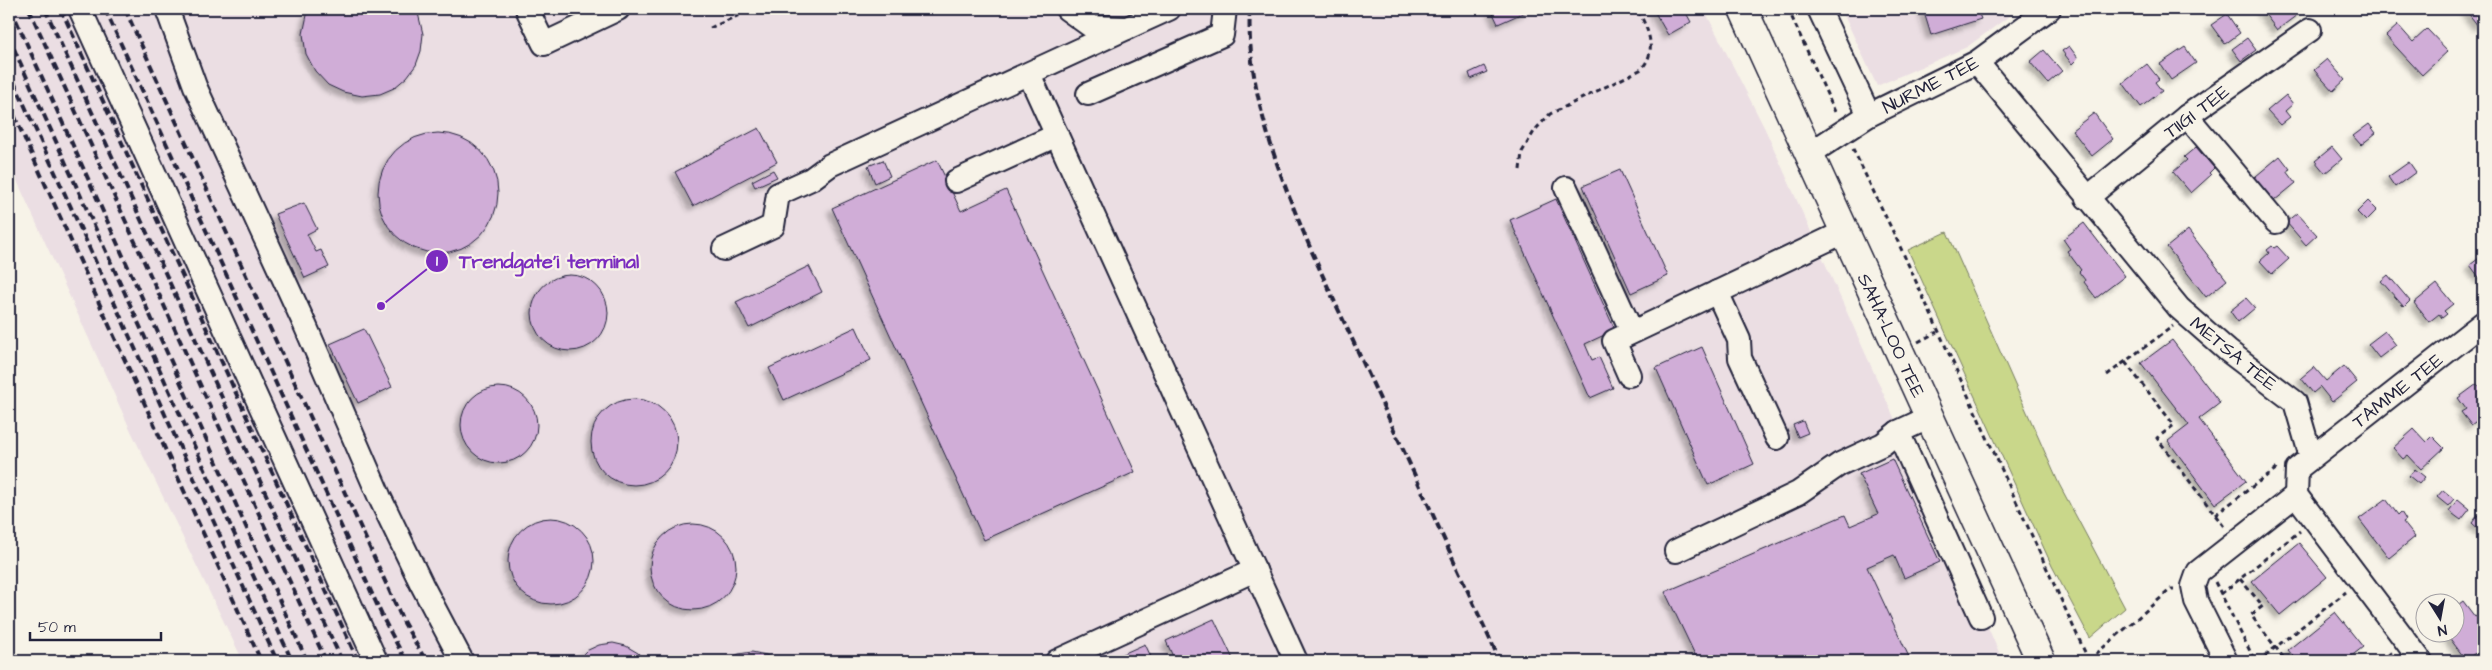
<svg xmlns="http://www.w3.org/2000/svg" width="2492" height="670" font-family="'Architects Daughter',sans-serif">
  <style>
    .built { fill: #ebdee3 }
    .green { fill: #c9d78a; stroke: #767c62 }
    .building { fill: #d0add7; stroke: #22223b; filter: url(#shadow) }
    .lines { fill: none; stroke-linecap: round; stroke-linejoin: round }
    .minor-casing { stroke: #22223b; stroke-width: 26 }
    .major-casing { stroke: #22223b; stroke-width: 31 }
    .path { stroke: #22223b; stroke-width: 3; stroke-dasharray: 5 4; stroke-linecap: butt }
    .minor { stroke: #f7f3e8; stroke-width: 22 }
    .major { stroke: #f7f3e8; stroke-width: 28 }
    .rail { stroke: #22223b; stroke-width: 4; stroke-dasharray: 8 4; stroke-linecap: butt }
    .labels { text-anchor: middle; stroke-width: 4.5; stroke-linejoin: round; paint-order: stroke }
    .street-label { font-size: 19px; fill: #22223b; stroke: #f7f3e8 }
    .leader { fill: none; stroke: #7b2cbf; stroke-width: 2 }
    .callout-dot { fill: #7b2cbf; stroke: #f7f3e8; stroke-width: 2 }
    .mark-label { font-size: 15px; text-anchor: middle; font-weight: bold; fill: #fff }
    .callout-label { font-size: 20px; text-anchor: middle; font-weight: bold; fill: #7b2cbf; stroke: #f7f3e8; stroke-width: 4.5; stroke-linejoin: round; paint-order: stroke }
  </style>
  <defs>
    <filter id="shadow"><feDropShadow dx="-4.5" dy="4.5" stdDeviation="2.5" flood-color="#0004"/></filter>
  </defs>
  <rect width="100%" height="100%" fill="#f7f3e8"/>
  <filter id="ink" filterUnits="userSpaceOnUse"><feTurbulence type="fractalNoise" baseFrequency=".02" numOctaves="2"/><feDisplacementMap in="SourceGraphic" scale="10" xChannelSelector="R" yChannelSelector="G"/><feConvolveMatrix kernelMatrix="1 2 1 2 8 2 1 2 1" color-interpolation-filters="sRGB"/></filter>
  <g filter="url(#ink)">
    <g class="built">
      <polygon points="9,9 1704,9 1765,129 2003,661 243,661 130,429 9,163"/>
      <polygon points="1841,9 2019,9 1967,47 1877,86"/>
    </g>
    <polygon class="green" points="1947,232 2059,484 2125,608 2090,638 2052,566 1908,250"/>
    <g class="building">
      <polygon points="311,9 417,9 423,34 421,51 416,65 407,77 394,88 380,94 362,96 343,92 328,85 315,71 306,54 303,34 307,15"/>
      <polygon points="1491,9 1532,9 1498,24"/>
      <polygon points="1653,9 1684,9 1691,22 1668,35"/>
      <polygon points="1923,9 1977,9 1981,19 1931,35"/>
      <polygon points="2261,9 2305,9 2277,30"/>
      <polygon points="2465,9 2483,9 2483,23 2478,26"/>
      <polygon points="2227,14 2240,33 2225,44 2211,25"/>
      <polygon points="2398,25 2413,42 2427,29 2448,51 2422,75 2386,36"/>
      <polygon points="2247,38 2256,50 2241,61 2232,49"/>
      <polygon points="2069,46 2078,58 2072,64 2062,51"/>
      <polygon points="2185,47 2196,63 2171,80 2160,64"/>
      <polygon points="2044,50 2062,71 2048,83 2030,62"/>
      <polygon points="2327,59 2345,80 2333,91 2314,70"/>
      <polygon points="2147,64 2159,79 2155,82 2162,91 2141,107 2123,83"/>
      <polygon points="1484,66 1487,72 1471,79 1469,73"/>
      <polygon points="2286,95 2293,104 2285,111 2290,117 2280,125 2267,111"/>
      <polygon points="2094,113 2113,139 2092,156 2072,130"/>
      <polygon points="2369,124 2376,133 2361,145 2353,136"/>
      <polygon points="759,128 777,162 693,206 675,172"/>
      <circle cx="438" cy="193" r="60"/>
      <polygon points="2196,147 2214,168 2209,173 2211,175 2191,193 2173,172 2187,160 2184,157"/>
      <polygon points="2332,147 2342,159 2325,173 2315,161"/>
      <polygon points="2280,156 2290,169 2287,171 2296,183 2269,205 2250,181"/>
      <polygon points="883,160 890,176 875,183 868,166"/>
      <polygon points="937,160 961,211 1006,190 1135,472 984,540 832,208"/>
      <polygon points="2409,162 2416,172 2395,187 2388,177"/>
      <polygon points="773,170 777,177 755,187 752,181"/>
      <polygon points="1620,170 1668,276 1631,293 1583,186"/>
      <polygon points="1556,199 1615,330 1585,344 1592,360 1599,357 1613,388 1590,398 1510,220"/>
      <polygon points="2368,201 2377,210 2366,221 2357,212"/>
      <polygon points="304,203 317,229 307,234 316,252 321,250 329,267 305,278 275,214"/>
      <polygon points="2297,213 2317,235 2306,245 2286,222"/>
      <polygon points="2084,223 2125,276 2096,298 2084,282 2085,280 2079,272 2081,270 2067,251 2070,249 2063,239"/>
      <polygon points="2188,230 2227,280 2206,297 2167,247"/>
      <polygon points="2272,246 2274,248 2277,246 2289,259 2272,274 2260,261 2269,253 2267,250"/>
      <polygon points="2483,255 2483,278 2481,280 2470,265"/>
      <polygon points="809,266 822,292 749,328 736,302"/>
      <polygon points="2388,275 2410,301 2404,307 2381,281"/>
      <circle cx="570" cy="313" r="38"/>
      <polygon points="2437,284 2453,304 2444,311 2447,314 2442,318 2439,314 2429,322 2414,303"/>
      <polygon points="2246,298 2255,308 2238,322 2230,311"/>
      <polygon points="856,327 871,360 784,400 769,368"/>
      <polygon points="364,329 392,387 358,403 330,344"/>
      <polygon points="2385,331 2396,345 2379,358 2368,344"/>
      <polygon points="2172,340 2220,403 2199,419 2246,481 2215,504 2168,441 2189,425 2141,363"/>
      <polygon points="1702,347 1754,464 1708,485 1656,368"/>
      <polygon points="2344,366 2357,382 2332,402 2320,387 2313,393 2301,378 2314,367 2326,381"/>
      <polygon points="2477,384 2483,392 2483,416 2471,425 2461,412 2466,409 2458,398"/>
      <circle cx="499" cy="425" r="38"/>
      <circle cx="634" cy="442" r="43"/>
      <polygon points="1803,421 1808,433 1798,437 1793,425"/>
      <polygon points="2414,429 2426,442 2432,436 2444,448 2421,469 2408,455 2403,459 2393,448"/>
      <polygon points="1892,459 1940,562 1904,578 1894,555 1867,567 1909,657 1900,661 1698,661 1665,592 1845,515 1850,526 1878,514 1859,474"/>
      <polygon points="2415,469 2425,477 2419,484 2409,476"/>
      <polygon points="2443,490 2454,499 2448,506 2437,497"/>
      <polygon points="2386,499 2398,515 2401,512 2406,520 2403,522 2415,537 2389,558 2359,519"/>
      <polygon points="2458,499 2470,509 2461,520 2449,511"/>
      <polygon points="2478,515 2483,520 2483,533 2472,523"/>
      <circle cx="551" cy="561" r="43"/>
      <circle cx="693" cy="567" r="43"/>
      <polygon points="2299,543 2327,577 2280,615 2252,581"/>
      <polygon points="2463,601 2475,617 2478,615 2483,621 2481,624 2483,627 2483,647 2466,660 2445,632 2454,632 2454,608"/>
      <polygon points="2335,612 2363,647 2345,661 2297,661 2288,650"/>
      <polygon points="1214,619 1234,661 1175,661 1166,641"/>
      <polygon points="613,643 626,646 638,653 645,661 576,661 586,651 599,645"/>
      <polygon points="1145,644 1153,661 1107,661"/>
      <polygon points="752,652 766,655 777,661 724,661 739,654"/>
    </g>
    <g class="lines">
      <defs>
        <g id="minor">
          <polyline points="80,9 376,661"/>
          <polyline points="167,9 195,86 305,325 380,498 422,585 462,661"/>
          <polyline points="527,9 544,44 618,9"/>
          <polyline points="1067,9 1092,27 1127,28 1169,9"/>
          <polyline points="1819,9 1869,115"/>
          <polyline points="1977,62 2179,308 2228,351 2295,402 2311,457"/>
          <polyline points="1029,74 1296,661"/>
          <polyline points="1088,94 1222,35 1225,9"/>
          <polyline points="2187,116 2276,222"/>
          <polyline points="1809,154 1869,115 1977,62 2049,9"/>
          <polyline points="956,181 1057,135"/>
          <polyline points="1566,188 1632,332"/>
          <polyline points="2087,198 2187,116 2310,30"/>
          <polyline points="724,249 773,226 778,194 811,179 830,165 1127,28"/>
          <polyline points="1717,292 1739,340 1740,358 1777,438"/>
          <polyline points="1629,375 1614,341 1844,232"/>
          <polyline points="1930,417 1898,432 1981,617"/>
          <polyline points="1676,551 1798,493 1840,464 1883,444 1898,432"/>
          <polyline points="1057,661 1255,570"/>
          <polyline points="2226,661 2196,601 2193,586 2198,572 2296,495"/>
          <polyline points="2421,661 2296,495 2297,469 2483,323"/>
        </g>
        <polyline id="major" points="1743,9 2041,661"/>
      </defs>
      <use href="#minor" class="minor-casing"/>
      <use href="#major" class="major-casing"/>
      <g class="path">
        <polyline points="1470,9 1472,12"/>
        <polyline points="1788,9 1836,114"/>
        <polyline points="710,28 753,9"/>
        <polyline points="1853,149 1898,242 2089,661"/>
        <path d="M1520 170 1522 152 1535 130 1550 114 1640 70C1659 52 1648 28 1637 9"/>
        <polyline points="1918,342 1937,332"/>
        <polyline points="2125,362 2174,425 2157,438 2225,528"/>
        <polyline points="2107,375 2173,326"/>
        <polyline points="2215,515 2277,468"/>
        <polyline points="2240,579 2263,606 2251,615 2286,661"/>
        <polyline points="2215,582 2255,661"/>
        <polyline points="2221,594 2300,531"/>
        <polyline points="2089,660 2171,589 2174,589"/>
        <polyline points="2258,661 2346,592"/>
        <polyline points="2381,661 2392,652"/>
      </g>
      <use href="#minor" class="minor"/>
      <use href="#major" class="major"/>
      <g class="rail">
        <polyline points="11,9 307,661"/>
        <polyline points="29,9 326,661"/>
        <polyline points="45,9 342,661"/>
        <polyline points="61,9 358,661"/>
        <polyline points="105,9 384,620 406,661"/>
        <polyline points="125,9 404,623 426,661"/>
        <path d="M1250 9C1243 123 1319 266 1366 369 1411 466 1455 564 1500 661"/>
        <polyline points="9,38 292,661"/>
        <polyline points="9,71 277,661"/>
        <polyline points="9,104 261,661"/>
      </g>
    </g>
  </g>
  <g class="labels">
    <g class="street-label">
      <text transform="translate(1930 84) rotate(-27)" y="7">NURME TEE</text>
      <text transform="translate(2196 111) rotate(-37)" y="7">TIIGI TEE</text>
      <text transform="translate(1892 335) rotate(65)" y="7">SAHA-LOO TEE</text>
      <text transform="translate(2234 353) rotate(39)" y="7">METSA TEE</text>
      <text transform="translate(2397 390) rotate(-38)" y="7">TAMME TEE</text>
    </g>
  </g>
  <path class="leader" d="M381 306L437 261"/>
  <g class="callout-dot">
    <circle cx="381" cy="306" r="5"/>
    <circle cx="437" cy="261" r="12"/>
  </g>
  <g class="mark-label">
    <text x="437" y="266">1</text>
  </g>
  <g class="callout-label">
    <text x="549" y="268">Trendgate'i terminal</text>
  </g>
  <rect width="2492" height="670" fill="none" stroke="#f7f3e8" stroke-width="30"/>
  <rect x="15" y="15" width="2462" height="640" fill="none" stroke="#22223b" stroke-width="2" filter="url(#ink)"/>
  <g transform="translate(2440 618) rotate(169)"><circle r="24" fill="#f7f3e8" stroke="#a29fa3"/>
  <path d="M0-4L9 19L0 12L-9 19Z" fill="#22223b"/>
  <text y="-8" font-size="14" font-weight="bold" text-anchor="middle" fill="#22223b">N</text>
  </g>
  <path d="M30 632v8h131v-8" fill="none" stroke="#22223b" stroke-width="2.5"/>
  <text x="38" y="632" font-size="15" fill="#22223b" stroke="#f7f3e8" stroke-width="4" paint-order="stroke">50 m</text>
</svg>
